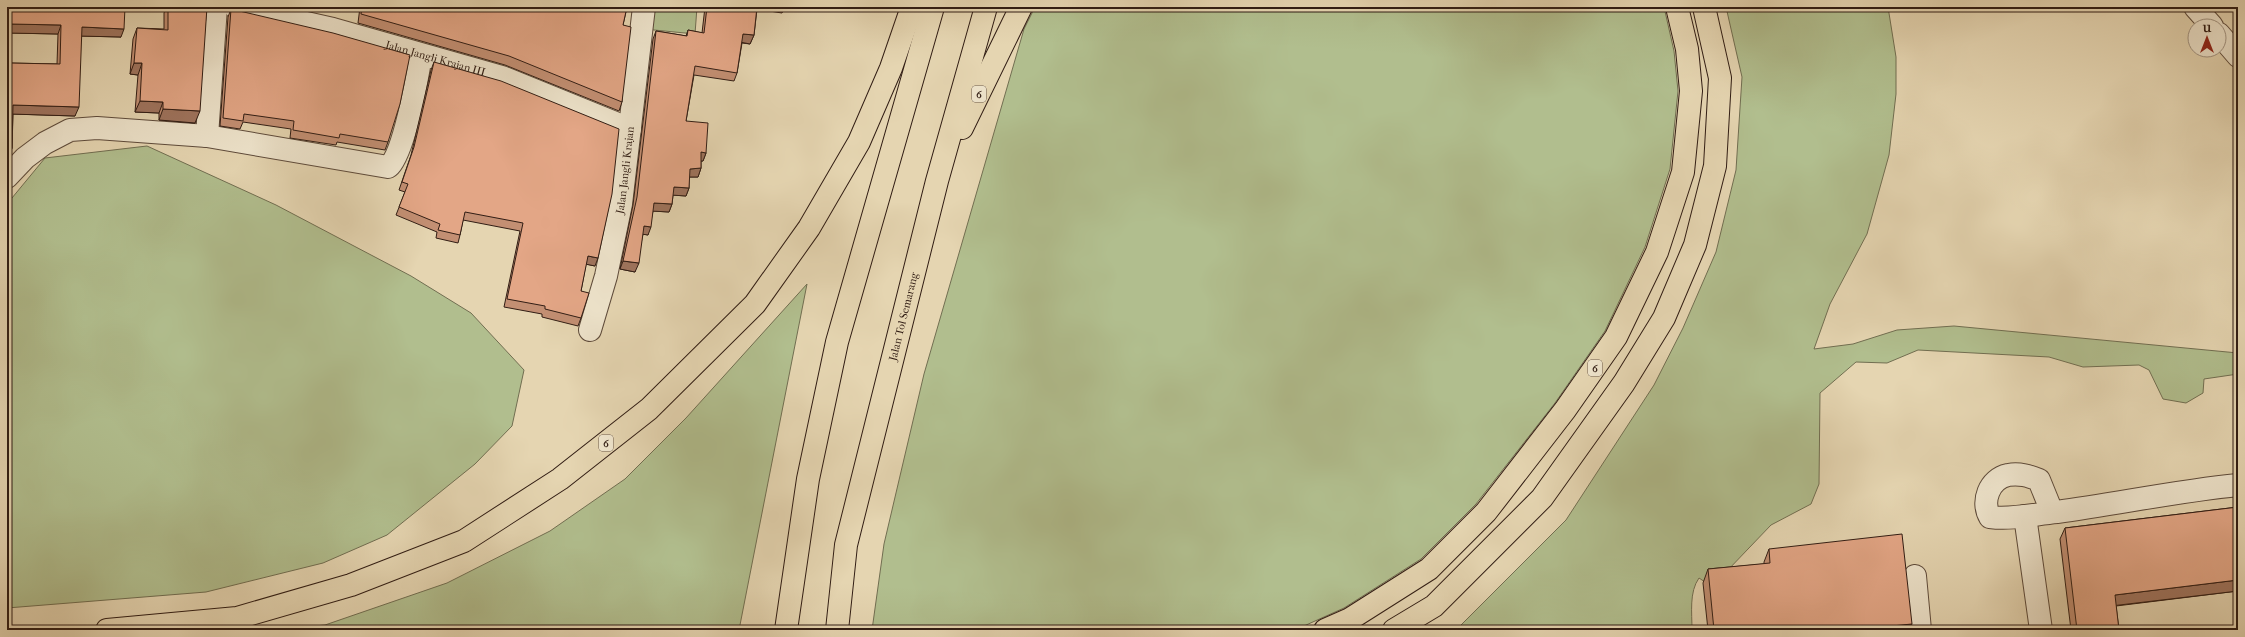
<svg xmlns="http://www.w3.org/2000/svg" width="2245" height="637" font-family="'IM FELL French Canon',serif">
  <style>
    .green { fill: #b1be8e; stroke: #716e51 }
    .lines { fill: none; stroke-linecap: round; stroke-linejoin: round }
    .minor-casing { stroke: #5e4b3b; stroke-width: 24 }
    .motorway-casing { stroke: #311d14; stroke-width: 24 }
    .minor { stroke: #eee4cc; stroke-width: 22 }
    .motorway { stroke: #e5d5b1; stroke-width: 22 }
    .wall { fill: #c38f73; stroke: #311d14; fill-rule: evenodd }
    .shaded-wall { fill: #9f745e; stroke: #311d14 }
    .building { fill: #e3a686; stroke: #311d14; fill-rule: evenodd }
    .labels { text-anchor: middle; stroke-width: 3; stroke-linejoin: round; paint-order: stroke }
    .shield { fill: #eee4cc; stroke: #6a594b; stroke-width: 1 }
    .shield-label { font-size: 10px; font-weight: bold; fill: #311d14 }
    .street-label { font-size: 11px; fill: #311d14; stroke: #eee4cc }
  </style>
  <rect width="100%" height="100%" fill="#e5d5b1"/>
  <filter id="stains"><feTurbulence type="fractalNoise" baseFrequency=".005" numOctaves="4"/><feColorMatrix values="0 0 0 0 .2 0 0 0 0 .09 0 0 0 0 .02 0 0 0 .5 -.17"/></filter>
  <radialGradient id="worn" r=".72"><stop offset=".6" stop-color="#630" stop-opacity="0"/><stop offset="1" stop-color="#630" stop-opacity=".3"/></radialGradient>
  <g class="green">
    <polygon points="647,7 697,7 695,34 644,29"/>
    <polygon points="1035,7 1664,7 1674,51 1678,91 1670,169 1645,247 1605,331 1555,403 1476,504 1421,559 1344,608 1295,630 872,630 884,544 924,374 1024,29"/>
    <path d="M1726 7H1888L1896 57V94L1889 155 1867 234 1830 304 1814 349 1853 344 1897 330 1954 326 2238 353V374L2204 379 2203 393 2186 403 2163 399 2149 370 2139 365 2083 367 2049 357 1918 350 1887 363 1856 362 1820 393 1819 484 1811 504 1771 525 1726 572 1705 582 1699 578C1689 592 1692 613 1692 630H1456L1566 520 1654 385 1683 328 1716 252 1736 170 1742 77Z"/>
    <polygon points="147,146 276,205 411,276 471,313 524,370 512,426 475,464 387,535 323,563 206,592 7,608 7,204 45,158"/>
    <polygon points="807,284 739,630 271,630 325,625 447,583 550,531 625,479 686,418"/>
  </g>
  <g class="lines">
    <defs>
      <g id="minor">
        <path id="s1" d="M235 7 333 29 502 77 630 129"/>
        <polyline points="2195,7 2212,26"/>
        <polyline points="2219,34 2238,56"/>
        <polyline points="207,136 216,7"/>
        <path d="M7 177 25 158 45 143 70 130 97 128 207 136 388 167C403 160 418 73 421 55"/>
        <path id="s2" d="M590 330 606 276 621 204 644 7"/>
        <path d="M2052 512 2039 480C2029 476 2020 473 2008 475 1989 479 1981 502 1990 517 2012 520 2035 514 2057 512 2117 504 2177 491 2238 485"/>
        <polyline points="2025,516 2041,630"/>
        <polyline points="1915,576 1920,630"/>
      </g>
      <g id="motorway">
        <polyline points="962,128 1021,7"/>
        <polyline points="107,630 237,618 351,585 464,541 560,479 649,409 755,304 809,228 859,142 891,68 912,7"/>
        <polyline points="786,630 808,479 837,342 933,7"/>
        <path id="s3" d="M837 630 846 545 937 181 986 7"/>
        <polyline points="1325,630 1350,619 1429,569 1486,512 1565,410 1616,337 1657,252 1683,172 1691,91 1687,49 1677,7"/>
        <polyline points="1394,630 1434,606 1542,498 1624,383 1664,318 1695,245 1715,166 1720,78 1704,7"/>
      </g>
    </defs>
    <use href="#minor" class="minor-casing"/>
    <use href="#motorway" class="motorway-casing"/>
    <use href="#minor" class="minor"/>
    <use href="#motorway" class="motorway"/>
  </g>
  <g class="wall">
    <path d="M7 7 121 37 81 36 75 116 13 114 12 148 9 157 7 159ZM10 33 58 34 57 64 9 63Z"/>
    <polygon points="166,7 207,7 195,123 159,120 159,113 135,112 138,75 130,74 133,39 137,28 164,29 164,13"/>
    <polygon points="360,7 627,7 623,25 622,102 619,111 505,65 358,23"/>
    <polygon points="705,7 785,7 782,13 757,9 754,35 750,44 742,43 737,73 734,81 694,75 686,121 706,153 703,161 701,161 701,168 698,177 689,177 689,188 686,196 673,195 672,204 669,212 653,211 648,235 643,234 635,272 620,269 633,205 653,39 656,31 686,36 688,30 702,33"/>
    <polygon points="231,9 388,142 385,150 337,142 336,145 290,138 291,129 243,122 240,129 220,126 228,17"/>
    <polygon points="434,62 595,266 586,264 581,291 581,318 578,326 542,317 542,314 504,307 520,231 463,220 460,235 458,243 436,238 437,232 396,215 405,192 399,190 411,155 431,70"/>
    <polygon points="2238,507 2238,591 2116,606 2119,630 2071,630 2060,539 2065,528"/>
    <polygon points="1769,549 1909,630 1708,630 1703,583 1708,569 1764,564 1764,562"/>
  </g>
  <g class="shaded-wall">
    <polygon points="10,24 61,25 58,34 7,33"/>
    <polygon points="82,27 124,29 121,37 78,36"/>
    <polygon points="743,34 754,35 750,44 740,42"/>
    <polygon points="134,63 142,63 138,75 130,74"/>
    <polygon points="140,101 163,102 159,113 135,112"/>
    <polygon points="13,105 79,107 75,116 10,114"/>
    <polygon points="163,109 200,111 195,123 159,120"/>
    <polygon points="12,148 9,157 7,159 7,153"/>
    <polygon points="701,152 706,153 703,161 698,161"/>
    <polygon points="701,168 698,177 686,177 690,169"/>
    <polygon points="674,187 689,188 686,196 671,195"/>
    <polygon points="654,203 672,204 669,212 651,211"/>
    <polygon points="644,226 651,227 648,235 641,234"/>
    <polygon points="588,256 598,258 595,266 585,264"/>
    <polygon points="623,261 639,263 635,272 620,269"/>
    <polygon points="2238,580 2238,591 2111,606 2115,595"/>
    <polygon points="1912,624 1909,630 1851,630"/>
  </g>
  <g class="building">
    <path d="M7 7H125L124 29 82 27 79 107 13 105 12 148 7 153ZM10 24 61 25 60 64 9 63Z"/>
    <polygon points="168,7 207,7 200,111 163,109 163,102 140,101 142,63 134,63 137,28 168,30"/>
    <polygon points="362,7 627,7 623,25 631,27 622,102 509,56 361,14"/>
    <polygon points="707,7 757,7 754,35 743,34 737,73 695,66 686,121 708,123 706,153 701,152 701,168 690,169 689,188 674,187 672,204 654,203 651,227 644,226 639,263 623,261 637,197 656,31 687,36 688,30 704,33"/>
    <polygon points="231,9 333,33 410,55 400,104 388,142 340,134 339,138 293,130 294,121 244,114 243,121 223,118"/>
    <polygon points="434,62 501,81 619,129 612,194 598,258 588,256 581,291 589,293 581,318 545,309 545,306 507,299 523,223 465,212 460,235 438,230 440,224 399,207 408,184 402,182 414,147"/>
    <polygon points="2238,507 2238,580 2115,595 2119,630 2077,630 2065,528"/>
    <polygon points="1902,534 1912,624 1851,630 1714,630 1708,569 1770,563 1769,549"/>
  </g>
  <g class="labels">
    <g class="shield">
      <rect x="972" y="86" width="14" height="16" rx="3"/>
      <rect x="1588" y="360" width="14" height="16" rx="3"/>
      <rect x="599" y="435" width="14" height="16" rx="3"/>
    </g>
    <g class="shield-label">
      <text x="979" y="98">6</text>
      <text x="1595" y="372">6</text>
      <text x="606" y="447">6</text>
    </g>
    <g class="street-label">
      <text dy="4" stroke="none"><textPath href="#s1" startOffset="207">Jalan Jangli Krajan III</textPath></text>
      <text dy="4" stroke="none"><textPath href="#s2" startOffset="164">Jalan Jangli Krajan</textPath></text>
      <text dy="4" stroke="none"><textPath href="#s3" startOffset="321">Jalan Tol Semarang</textPath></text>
    </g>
  </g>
  <rect width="2245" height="637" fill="none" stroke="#e5d5b1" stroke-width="24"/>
  <rect x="8" y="8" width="2229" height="621" fill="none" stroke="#311d14" stroke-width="2"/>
  <rect x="12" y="12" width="2221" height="613" fill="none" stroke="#311d14"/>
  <g transform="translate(2207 38)"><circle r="19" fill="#eee4cc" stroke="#a29482"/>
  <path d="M0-3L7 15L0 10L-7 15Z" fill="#8f2418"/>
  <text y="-6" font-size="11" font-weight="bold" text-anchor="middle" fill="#311d14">U</text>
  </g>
  <rect width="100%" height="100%" filter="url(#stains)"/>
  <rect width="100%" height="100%" fill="url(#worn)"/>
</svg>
